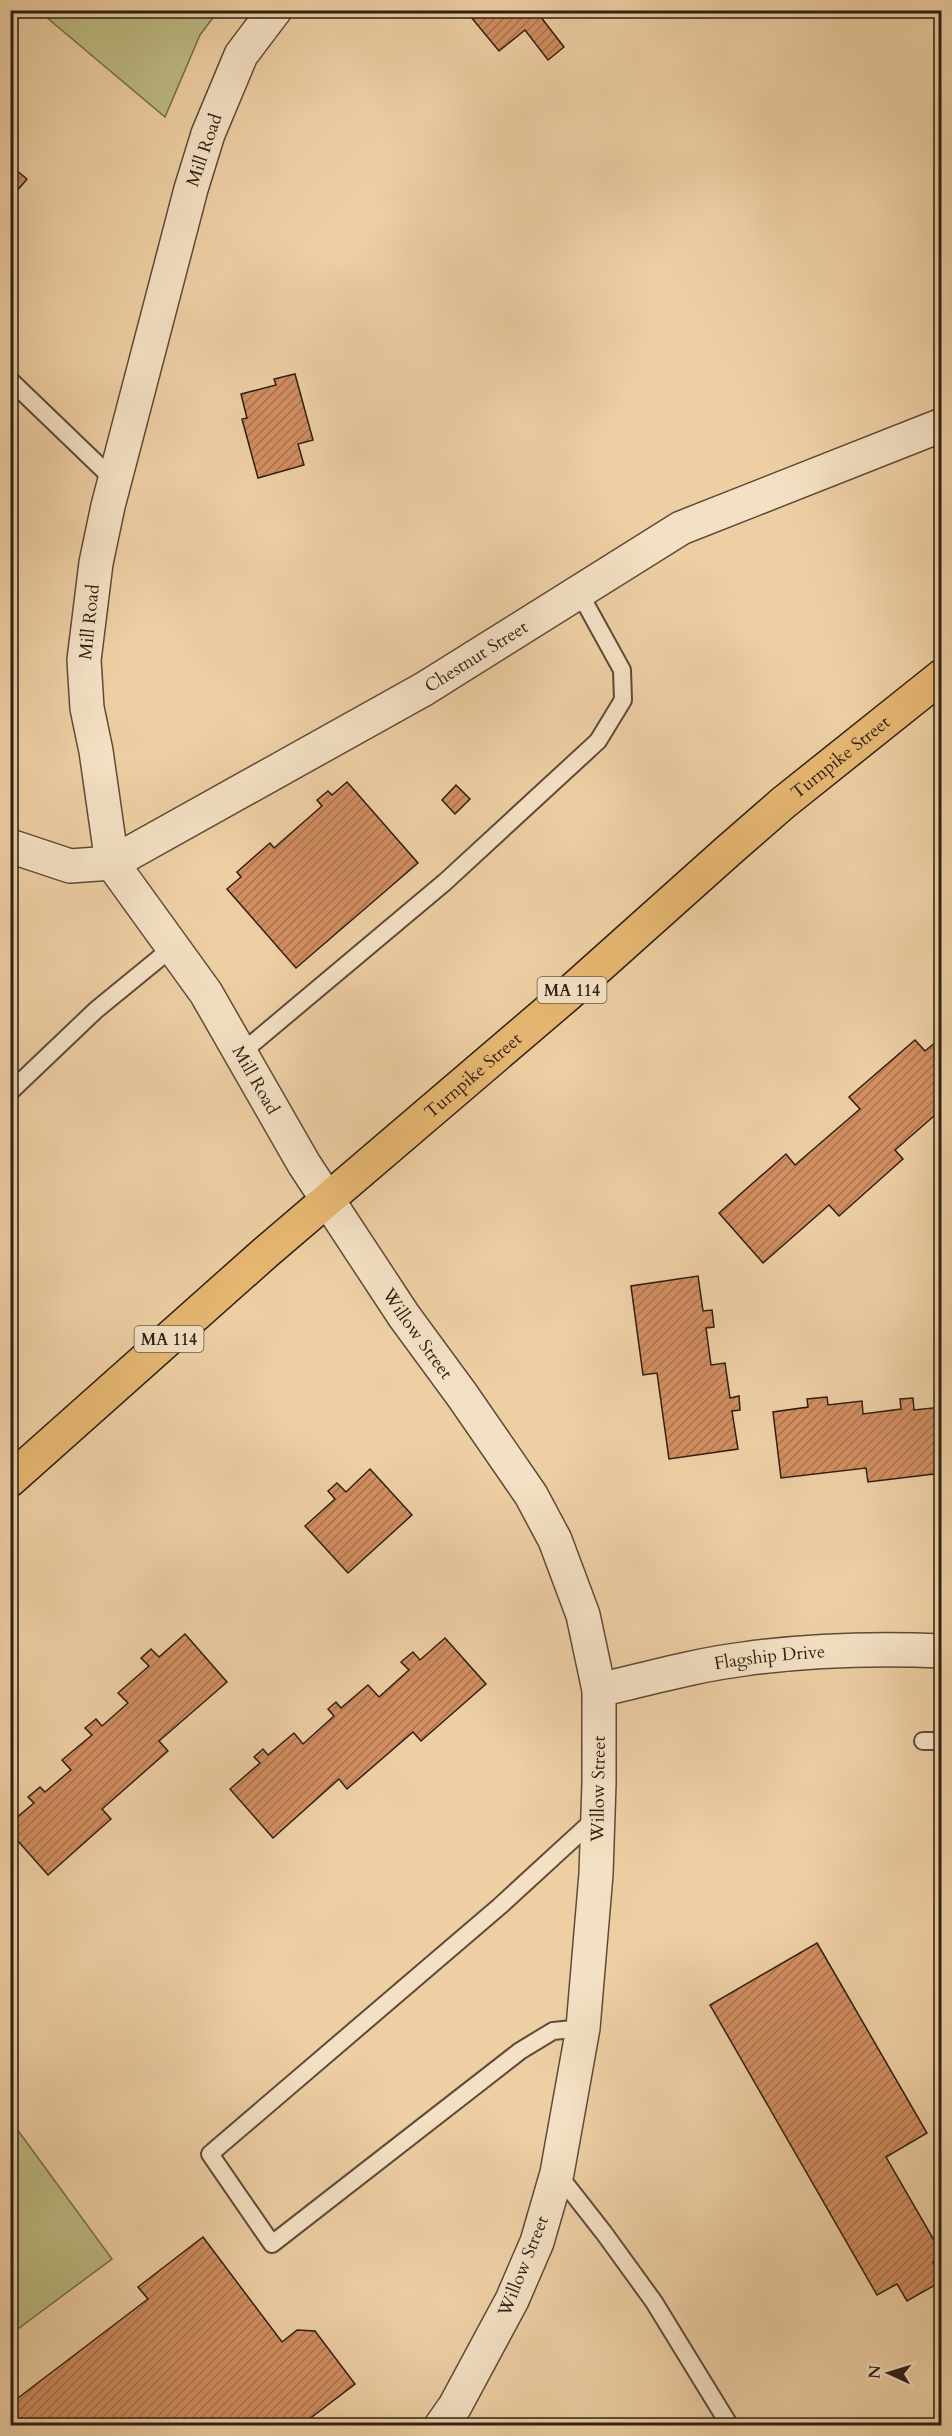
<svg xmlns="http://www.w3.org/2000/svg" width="952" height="2436" font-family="Cardo,serif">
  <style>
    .green { fill: #bdba82; stroke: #756c4b; stroke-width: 1.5 }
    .building { fill: url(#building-hatch); stroke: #2d1f14; stroke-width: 1.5 }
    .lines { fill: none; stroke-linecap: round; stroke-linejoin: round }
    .service-casing { stroke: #5d4b38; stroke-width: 20 }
    .minor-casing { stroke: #5d4b38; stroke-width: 36 }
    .trunk-casing { stroke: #2d1f14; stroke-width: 36 }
    .service { stroke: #f4e0c4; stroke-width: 16 }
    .minor { stroke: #f4e0c4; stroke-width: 33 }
    .trunk { stroke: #e7b872; stroke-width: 33 }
    .labels { text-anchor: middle; stroke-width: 6; stroke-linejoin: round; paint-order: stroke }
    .shield { fill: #f4e0c4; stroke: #695949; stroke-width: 1.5 }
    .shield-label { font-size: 16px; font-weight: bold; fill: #2d1f14 }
    .street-label { font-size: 18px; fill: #2d1f14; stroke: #f4e0c4 }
  </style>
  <defs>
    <pattern id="building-hatch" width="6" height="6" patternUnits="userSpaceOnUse" patternTransform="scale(1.5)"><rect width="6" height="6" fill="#d28e61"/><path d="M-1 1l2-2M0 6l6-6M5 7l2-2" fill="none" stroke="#ab734f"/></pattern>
  </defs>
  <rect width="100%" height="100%" fill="#eecfa4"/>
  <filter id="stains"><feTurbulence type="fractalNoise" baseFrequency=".00333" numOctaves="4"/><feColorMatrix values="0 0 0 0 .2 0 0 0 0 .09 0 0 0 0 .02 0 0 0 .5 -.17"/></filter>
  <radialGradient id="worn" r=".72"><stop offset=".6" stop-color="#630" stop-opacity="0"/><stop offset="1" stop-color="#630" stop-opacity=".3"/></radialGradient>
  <g class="green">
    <polygon points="39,11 218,11 200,35 165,117"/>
    <polygon points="11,2121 112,2259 11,2334 10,2334"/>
  </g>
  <g class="building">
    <polygon points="547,10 540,16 564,47 548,60 525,30 499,51 466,11"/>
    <polygon points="10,165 27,179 10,199"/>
    <polygon points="295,374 313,440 298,444 304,465 258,478 242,419 247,418 241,394 276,385 274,379"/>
    <polygon points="347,782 418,863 296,968 227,889 241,877 237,872 270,843 274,848 322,806 317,800 328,791 332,795"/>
    <polygon points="456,785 470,799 455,814 442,800"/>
    <polygon points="942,1037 942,1109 895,1150 903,1159 839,1216 829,1205 763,1263 719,1213 786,1154 795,1165 860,1109 849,1097 915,1040 925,1051"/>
    <polygon points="698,1276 703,1311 712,1310 714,1327 706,1328 711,1365 725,1363 730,1398 739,1396 740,1410 732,1411 738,1449 669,1459 657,1373 643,1375 631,1286"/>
    <polygon points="827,1397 828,1405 862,1401 863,1414 901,1409 900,1399 913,1398 914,1410 942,1407 942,1473 868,1482 866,1468 781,1478 773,1412 808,1407 807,1399"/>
    <polygon points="370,1469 412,1515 348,1573 305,1526 335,1499 328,1491 337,1483 346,1492"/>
    <polygon points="185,1634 227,1682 159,1741 168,1751 102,1809 111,1819 48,1875 10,1832 10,1823 34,1803 28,1797 40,1787 45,1792 71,1770 62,1760 92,1735 85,1728 96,1719 102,1726 128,1703 118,1693 149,1666 141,1658 151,1649 159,1657"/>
    <polygon points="445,1638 486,1684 421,1741 413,1732 347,1789 339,1779 273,1838 230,1789 260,1763 254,1757 263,1749 268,1755 294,1733 303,1744 334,1716 328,1709 336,1702 341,1708 368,1685 379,1697 409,1670 401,1662 413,1652 420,1660"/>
    <polygon points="817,1943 927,2133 886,2157 942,2254 942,2257 933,2262 942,2281 907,2301 897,2284 877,2295 710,2005"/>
    <polygon points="203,2237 282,2342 297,2330 315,2331 355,2384 300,2426 10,2426 10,2404 148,2299 138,2287"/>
  </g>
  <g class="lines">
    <defs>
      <g id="service">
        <polyline points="10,380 115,481"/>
        <polyline points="240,1054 445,882 598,741 623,700 622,670 579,592"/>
        <polyline points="10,1092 96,1010 173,947"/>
        <polyline points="923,1741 942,1741"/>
        <polyline points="583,2028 553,2031 520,2051 272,2244 210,2154 500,1906 597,1817"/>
        <polyline points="557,2173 604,2233 654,2302 730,2426"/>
      </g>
      <g id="minor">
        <path id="s1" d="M275 10 241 55 208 134 191 189 108 506 96 563 84 660 87 708 96 751 112 863 206 993 304 1164 404 1316 462 1395 531 1495 555 1540 583 1615 599 1690V1783L596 1874 583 2028 557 2173 537 2242 512 2300 455 2406 441 2426"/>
        <path id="s2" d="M10 846 70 866 112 863 424 689 681 528 942 425"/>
        <path id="s3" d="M599 1690C647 1679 695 1665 744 1659 809 1650 876 1648 942 1651"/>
      </g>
      <g id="trunk">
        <path id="s4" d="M10 1480 265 1253 567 995 728 851 783 803 942 676"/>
      </g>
    </defs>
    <use href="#service" class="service-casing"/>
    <use href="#minor" class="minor-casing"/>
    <use href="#trunk" class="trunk-casing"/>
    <use href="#service" class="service"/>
    <use href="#minor" class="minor"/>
    <use href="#trunk" class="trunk"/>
  </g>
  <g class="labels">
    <g class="shield">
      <rect x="537.5" y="977" width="69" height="26" rx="4.5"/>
      <rect x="134.5" y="1326" width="69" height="26" rx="4.5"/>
    </g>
    <g class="shield-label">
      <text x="572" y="996">MA 114</text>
      <text x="169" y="1345">MA 114</text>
    </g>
    <g class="street-label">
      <text transform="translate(204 150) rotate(-71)" y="6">Mill Road</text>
      <text transform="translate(89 622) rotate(-84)" y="6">Mill Road</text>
      <text dy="6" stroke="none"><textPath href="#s2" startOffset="524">Chestnut Street</textPath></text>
      <text dy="6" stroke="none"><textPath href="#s4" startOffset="1101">Turnpike Street</textPath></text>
      <text dy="6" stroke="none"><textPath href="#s4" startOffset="615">Turnpike Street</textPath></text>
      <text dy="6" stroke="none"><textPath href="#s1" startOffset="1149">Mill Road</textPath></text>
      <text dy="6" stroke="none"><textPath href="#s1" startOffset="1450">Willow Street</textPath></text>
      <text dy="6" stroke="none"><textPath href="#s3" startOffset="174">Flagship Drive</textPath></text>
      <text transform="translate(598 1789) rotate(-89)" y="6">Willow Street</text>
      <text transform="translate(523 2266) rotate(-68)" y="6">Willow Street</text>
    </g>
  </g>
  <rect width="952" height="2436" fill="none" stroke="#eecfa4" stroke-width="36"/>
  <rect x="12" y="12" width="928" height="2412" fill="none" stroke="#2d1f14" stroke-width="3"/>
  <rect x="18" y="18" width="916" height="2400" fill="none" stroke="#2d1f14" stroke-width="1.5"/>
  <g transform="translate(889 2373) rotate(274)" stroke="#f4e0c4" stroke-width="4.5" paint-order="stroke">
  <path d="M0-4.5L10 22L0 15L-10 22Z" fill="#2d1f14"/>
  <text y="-9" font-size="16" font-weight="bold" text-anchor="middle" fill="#2d1f14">N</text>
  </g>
  <rect width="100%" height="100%" filter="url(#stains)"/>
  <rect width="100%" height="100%" fill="url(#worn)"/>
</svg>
